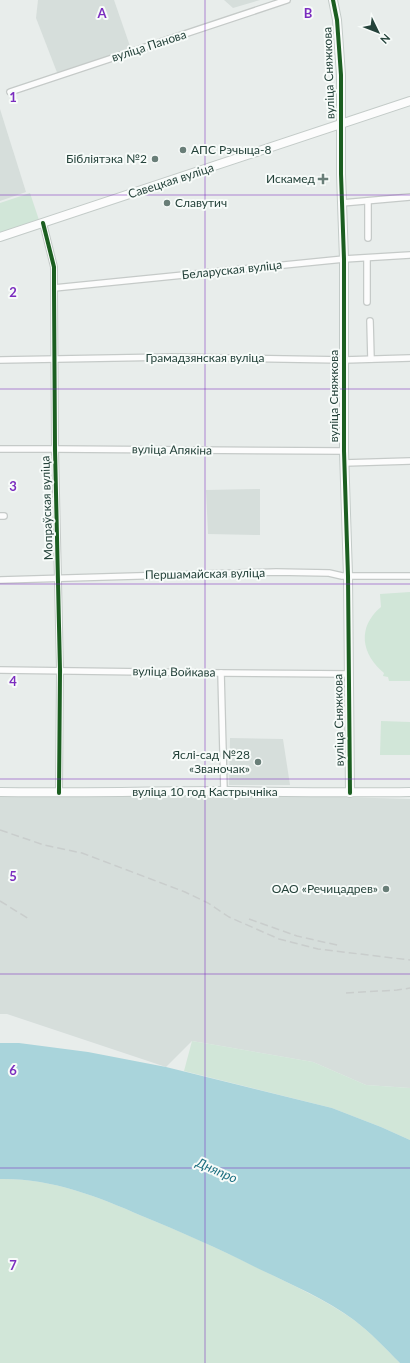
<svg xmlns="http://www.w3.org/2000/svg" width="410" height="1363" font-family="Lato,sans-serif">
  <style>
    .built { fill: #d6dedb }
    .green { fill: #d1e6d8 }
    .water { fill: #a9d4db }
    .lines { fill: none; stroke-linecap: round; stroke-linejoin: round }
    .street-casing { stroke: #c5cac8; stroke-width: 8 }
    .secondary-casing { stroke: #c3cbc8; stroke-width: 10 }
    .street { stroke: #fcfcfc; stroke-width: 5.5 }
    .secondary { stroke: #fcfcfc; stroke-width: 8 }
    .rail { stroke: #c9cdcc; stroke-width: 1.5; stroke-dasharray: 8 4; stroke-linecap: butt }
    .cycleway-casing { stroke: #f7fbf9; stroke-width: 6 }
    .cycleway { stroke: #1b5e20; stroke-width: 4 }
    .grid { fill: none; stroke: #7b2cbf; stroke-width: 1; stroke-opacity: 0.55 }
    .poi-dot { fill: #697e78; stroke: #f7fbf9; stroke-width: 1.5 }
    .labels { text-anchor: middle; stroke-width: 4; stroke-linejoin: round; paint-order: stroke }
    .street-label { font-size: 12px; fill: #24423a; stroke: #f7fbf9 }
    .poi-label { font-size: 12px; fill: #24423a; stroke: #f7fbf9; text-anchor: end }
    .water-label { font-size: 13px; font-style: italic; fill: #1c6f80; stroke: #f7fbf9 }
    .grid-label { font-size: 13px; text-anchor: middle; font-weight: bold; fill: #7b2cbf; stroke: #f7fbf9; stroke-width: 4; stroke-linejoin: round; paint-order: stroke }
  </style>
  <rect width="100%" height="100%" fill="#e8edeb"/>
  <g class="built">
    <polygon points="38,0 114,0 131,49 58,75 36,18"/>
    <polygon points="224,0 260,0 233,8"/>
    <polygon points="0,109 26,192 0,201"/>
    <polygon points="260,489 260,535 208,534 206,490"/>
    <polygon points="230,738 283,739 290,785 229,785"/>
    <polygon points="237,794 410,799 410,1088 366,1085 313,1062 192,1041 166,1067 7,1014 0,1014 0,795"/>
  </g>
  <g class="green">
    <polygon points="30,193 40,223 0,236 0,203"/>
    <path d="M410 592V681H389L388 677 383 676 384 673C361 654 357 627 381 607L380 594Z"/>
    <polygon points="381,721 410,722 410,755 380,755"/>
    <polygon points="192,1041 313,1062 366,1085 410,1088 410,1140 381,1127 332,1108 184,1071"/>
    <path d="M0 1179C50 1178 97 1196 142 1216 182 1232 220 1249 258 1268 290 1284 324 1299 354 1320 371 1333 385 1348 400 1363H0Z"/>
  </g>
  <path class="water" d="M0 1043H19L88 1052 166 1067 332 1108 381 1127 410 1140V1363H400C385 1348 371 1333 354 1320 324 1298 288 1283 255 1267 218 1248 181 1232 142 1216 97 1196 50 1178 0 1179Z"/>
  <g class="lines">
    <defs>
      <g id="street">
        <polyline points="10,92 287,0"/>
        <polyline points="342,203 410,197"/>
        <polyline points="43,223 54,267 54,288 55,449 60,670 59,793"/>
        <polyline points="368,238 368,201"/>
        <polyline points="54,288 344,259 410,255"/>
        <polyline points="367,302 367,258"/>
        <polyline points="370,321 371,359"/>
        <polyline points="0,360 171,357 344,360 410,358"/>
        <polyline points="0,449 55,449 344,451"/>
        <polyline points="344,463 410,461"/>
        <polyline points="0,516 4,516"/>
        <polyline points="0,580 276,572 329,573 342,576 410,576"/>
        <polyline points="0,670 221,673 349,674"/>
        <polyline points="221,673 224,791"/>
      </g>
      <g id="secondary">
        <polyline points="333,0 337,20 341,75 341,174 344,259 344,451 348,576 350,793"/>
        <polyline points="0,237 410,101"/>
        <path d="M0 792C75 793 150 791 225 791 287 792 348 793 410 792"/>
      </g>
    </defs>
    <use href="#street" class="street-casing"/>
    <use href="#secondary" class="secondary-casing"/>
    <use href="#street" class="street"/>
    <use href="#secondary" class="secondary"/>
    <g class="rail">
      <polyline points="0,830 44,845 82,853 185,892 208,903 229,917 279,939 318,949 410,960"/>
      <polyline points="0,901 29,919"/>
      <polyline points="249,919 297,936 341,946"/>
      <polyline points="346,993 397,990 410,988"/>
    </g>
    <defs>
      <g id="cycleway">
        <polyline points="333,0 337,20 341,75 341,174 344,259 344,451 348,576 350,793"/>
        <polyline points="43,223 54,267 54,288 55,449 60,670 59,793"/>
      </g>
    </defs>
    <use href="#cycleway" class="cycleway-casing"/>
    <use href="#cycleway" class="cycleway"/>
  </g>
  <path class="grid" d="M205 0V1363M0 195H410M0 389H410M0 584H410M0 779H410M0 974H410M0 1168H410"/>
  <g class="poi-dot">
    <circle cx="183" cy="150" r="4"/>
    <circle cx="155" cy="159" r="4"/>
    <path d="M321 173h4v4h4v4h-4v4h-4v-4h-4v-4h4z"/>
    <circle cx="167" cy="203" r="4"/>
    <circle cx="258" cy="762" r="4"/>
    <circle cx="386" cy="889" r="4"/>
  </g>
  <g class="labels">
    <g class="street-label">
      <text transform="translate(149 46) rotate(-18)" y="4">вуліца Панова</text>
      <text transform="translate(329 73) rotate(-92)" y="4">вуліца Сняжкова</text>
      <text transform="translate(171 181) rotate(-18)" y="4">Савецкая вуліца</text>
      <text transform="translate(232 270) rotate(-6)" y="4">Беларуская вуліца</text>
      <text x="205" y="362">Грамадзянская вуліца</text>
      <text transform="translate(334 396) rotate(-90)" y="4">вуліца Сняжкова</text>
      <text transform="translate(172 450) rotate(1)" y="4">вуліца Апякіна</text>
      <text transform="translate(47 508) rotate(-92)" y="4">Мопраўская вуліца</text>
      <text transform="translate(205 574) rotate(-1)" y="4">Першамайская вуліца</text>
      <text transform="translate(174 672) rotate(1)" y="4">вуліца Войкава</text>
      <text transform="translate(339 720) rotate(-91)" y="4">вуліца Сняжкова</text>
      <text x="205" y="796">вуліца 10 год Кастрычніка</text>
    </g>
    <g class="poi-label">
      <text x="191" y="154" text-anchor="start">АПС Рэчыца-8</text>
      <text x="147" y="163">Бібліятэка №2</text>
      <text x="315" y="183">Искамед</text>
      <text x="175" y="207" text-anchor="start">Славутич</text>
      <text x="250" y="759">Яслі-сад №28<tspan x="250" dy="14">«Званочак»</tspan></text>
      <text x="378" y="893">ОАО «Речицадрев»</text>
    </g>
    <g class="water-label">
      <text transform="translate(217 1170) rotate(24)" y="5">Дняпро</text>
    </g>
  </g>
  <g class="grid-label">
    <text x="102" y="18">A</text>
    <text x="308" y="18">B</text>
    <text x="13" y="102">1</text>
    <text x="13" y="297">2</text>
    <text x="13" y="491">3</text>
    <text x="13" y="686">4</text>
    <text x="13" y="881">5</text>
    <text x="13" y="1075">6</text>
    <text x="13" y="1270">7</text>
  </g>
  <g transform="translate(378 32) rotate(133)" stroke="#f7fbf9" stroke-width="3" paint-order="stroke">
  <path d="M0-3L7 15L0 10L-7 15Z" fill="#24423a"/>
  <text y="-6" font-size="11" font-weight="bold" text-anchor="middle" fill="#24423a">N</text>
  </g>
</svg>
